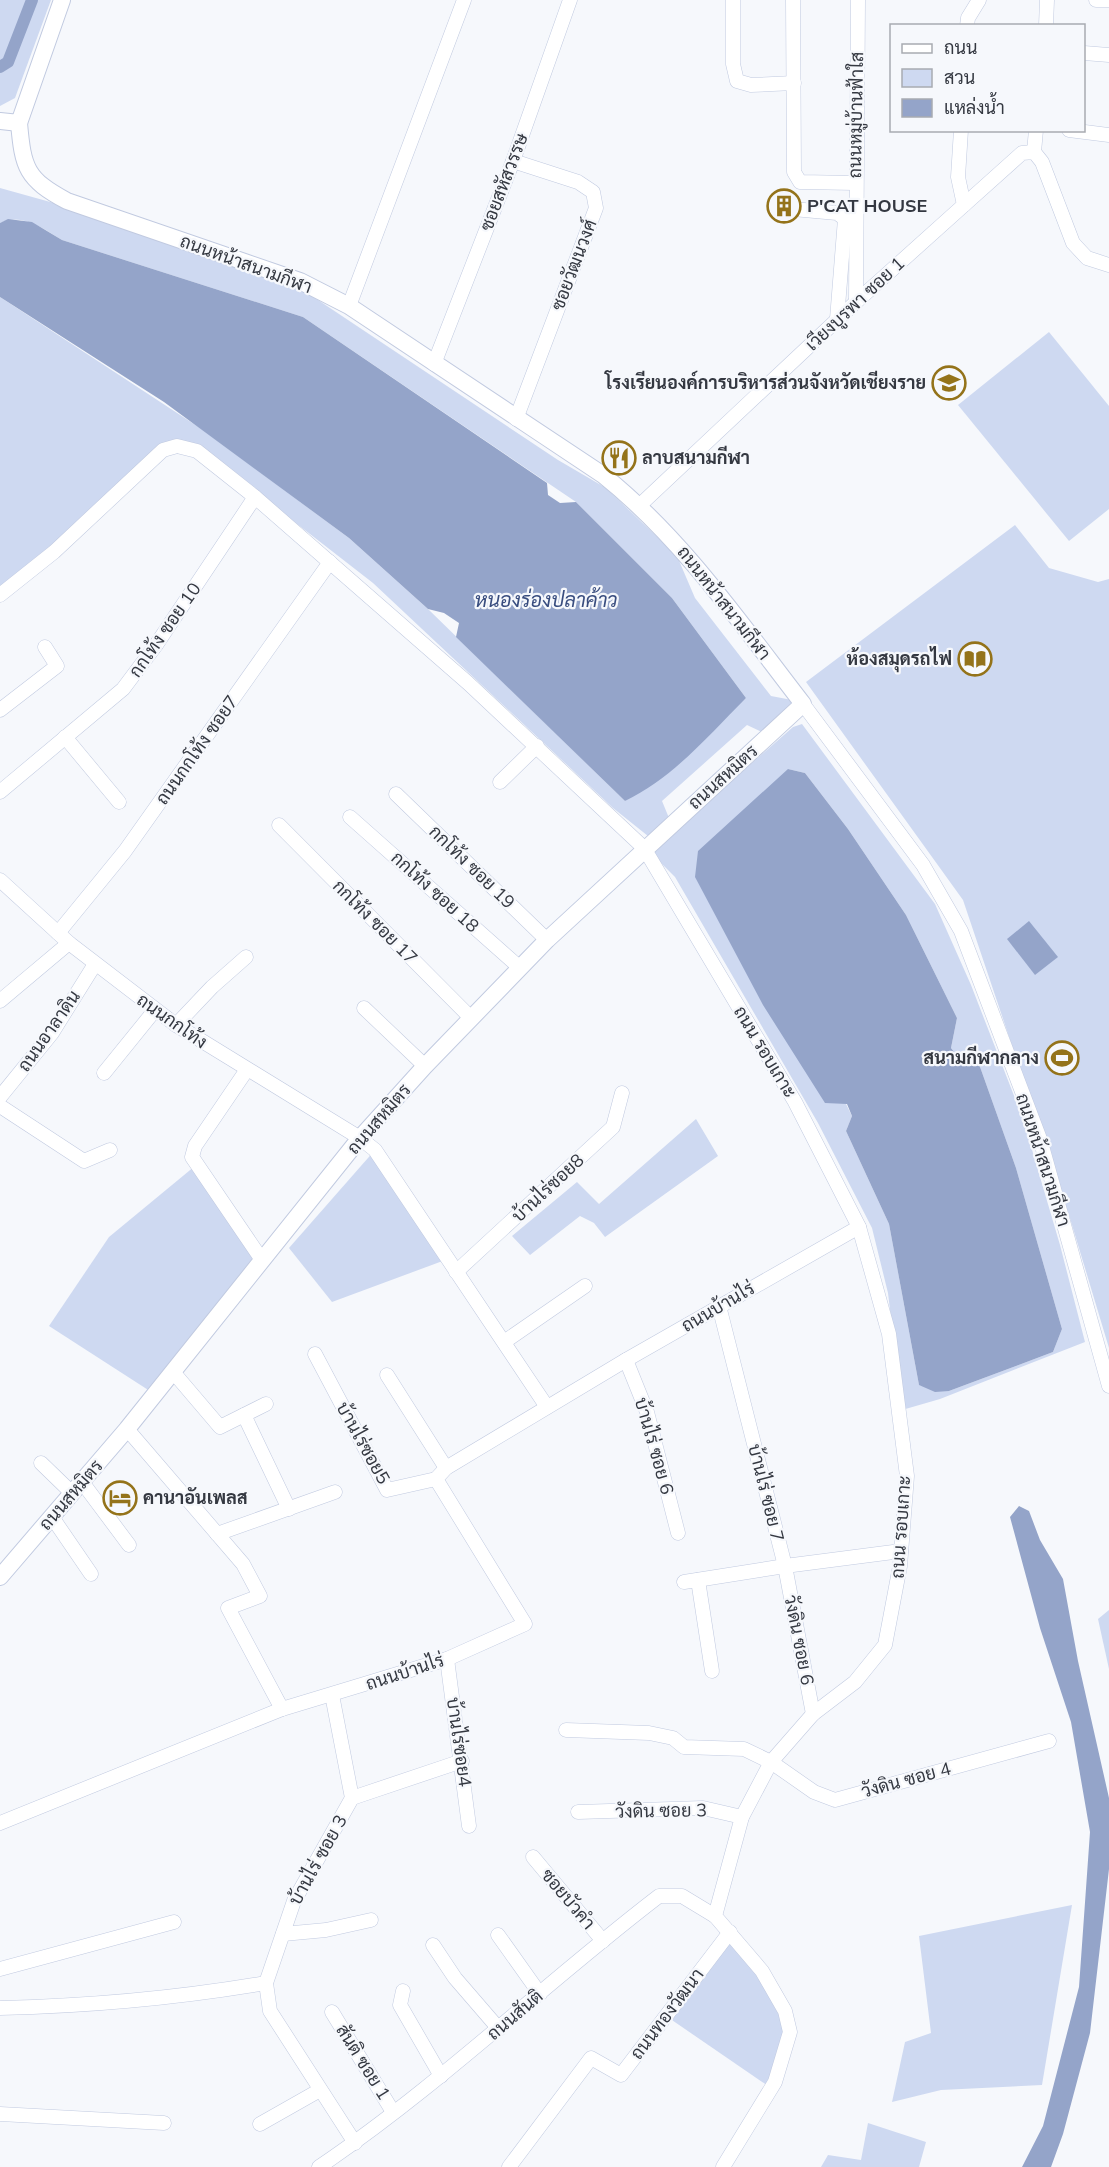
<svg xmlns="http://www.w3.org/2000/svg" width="1109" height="2167" font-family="Mulish,Sarabun,sans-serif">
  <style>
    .green { fill: #ced9f1; fill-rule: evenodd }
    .water { fill: #94a4c9 }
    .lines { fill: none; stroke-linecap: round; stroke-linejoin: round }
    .canal { stroke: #94a4c9; stroke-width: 12 }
    .minor-casing { stroke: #c1cae0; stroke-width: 15 }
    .tertiary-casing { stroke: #c1cae0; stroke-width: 18 }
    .minor { stroke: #fff; stroke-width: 14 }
    .tertiary { stroke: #fff; stroke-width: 16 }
    .labels { text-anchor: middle; stroke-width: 4.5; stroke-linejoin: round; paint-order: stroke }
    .street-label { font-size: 18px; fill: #343841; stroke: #f6f8fc }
    .poi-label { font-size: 18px; font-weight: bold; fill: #343841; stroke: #f6f8fc; text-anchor: start }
    .water-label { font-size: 20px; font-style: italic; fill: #394d7f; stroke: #f6f8fc }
  </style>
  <rect width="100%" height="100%" fill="#f6f8fc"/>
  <g class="green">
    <polygon points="0,0 51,0 15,98 0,106"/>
    <path d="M0 188 61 205 300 288 558 460 606 488 677 556 695 598 771 696 792 700 790 707 766 734 747 725 662 801 669 818 648 836 613 808 373 583 198 447 159 453 0 595V297L200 428 349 538 428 609 625 801 746 698 672 598 576 502 303 317 62 240C44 229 21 212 0 223Z"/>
    <polygon points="1049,332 1109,406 1109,509 1069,541 958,405"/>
    <polygon points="1015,525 1049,568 1098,582 1109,579 1109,1348 1069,1215 963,900 806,682"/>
    <path d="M802 724 935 904 971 985 1023 1119 1060 1245 1085 1342 940 1399 902 1410 888 1293 872 1228 818 1123 675 877 655 857 653 850 793 727ZM788 769 805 773 848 829 906 915 957 1018 951 1048 958 1057 979 1064 1016 1168 1062 1329 1053 1352 949 1391 919 1385 889 1224 846 1131 852 1116 846 1104Z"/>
    <polygon points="696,1119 718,1156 605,1237 594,1223 580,1216 530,1255 512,1236 577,1182 599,1204"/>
    <polygon points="375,1150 448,1259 332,1302 289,1248"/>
    <polygon points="195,1166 262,1260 156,1395 49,1326 109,1237"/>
    <polygon points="1109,1610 1109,1669 1098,1619"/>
    <polygon points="1072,1905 1042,2085 941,2090 892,2102 905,2042 931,2033 919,1936"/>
    <polygon points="730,1932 762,1971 790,2032 771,2088 666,2016"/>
    <polygon points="868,2123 926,2142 919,2167 821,2167 828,2155 861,2160"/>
  </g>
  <g class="water">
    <path d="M8 219 32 222 62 240 303 317 547 483 548 495 560 503 576 502 672 598 746 698C709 735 673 778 625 801L456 637 459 623 444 613 428 609 349 538 164 402 0 297V223Z"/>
    <polygon points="788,769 805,773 848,829 906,915 957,1018 951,1048 958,1057 979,1064 1016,1168 1062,1329 1053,1352 949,1391 935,1392 919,1385 889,1224 846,1131 852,1116 847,1104 825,1103 763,1005 695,877 698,851"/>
    <polygon points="1029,921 1058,957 1035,975 1007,939"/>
    <polygon points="1019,1506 1029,1511 1040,1540 1063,1579 1078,1661 1109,1798 1109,1869 1090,2033 1063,2134 1051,2167 1022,2167 1043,2126 1079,1987 1090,1832 1071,1722 1040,1628 1010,1517"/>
  </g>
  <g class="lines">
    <polyline class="canal" points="0,67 8,62 32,0"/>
    <defs>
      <g id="minor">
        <polyline points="733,0 733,64 737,81 751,85 794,83"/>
        <polyline points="793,0 794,172 800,182 855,183"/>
        <polyline points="1096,0 1108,0"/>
        <polyline points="967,26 968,18 979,0"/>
        <polyline points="1046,26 1047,0"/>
        <polyline points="1084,53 1109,55"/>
        <polyline points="1069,130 1109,135"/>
        <polyline points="1034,152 1036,130"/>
        <polyline points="513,161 578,182 593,192 596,208 516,419"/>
        <polyline points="964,205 1022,153 1034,152 1042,162 1073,243 1087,258 1109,265"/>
        <polyline points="782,208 837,213 845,219 837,319"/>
        <polyline points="856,302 858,0"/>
        <polyline points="349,306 464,0"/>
        <polyline points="434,364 513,161 570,0"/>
        <polyline points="640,505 856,302 964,205 958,177 961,130"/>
        <polyline points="0,595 54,552 163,450 177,446 197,451 255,497 468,683 644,848 795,1102 859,1227 889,1334 907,1476 900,1566 885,1645 855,1682 813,1714 771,1762 742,1817 715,1916 762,1971 785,2011 790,2032 775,2082 723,2167"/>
        <polyline points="803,704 923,865 961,931 1040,1139 1109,1386"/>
        <polyline points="0,710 57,666 45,647"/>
        <polyline points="65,737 119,802"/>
        <polyline points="500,782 537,746"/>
        <polyline points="0,792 123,689 156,645 255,497"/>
        <polyline points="396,794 547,940"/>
        <polyline points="350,817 519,967"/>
        <polyline points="279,825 471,1018"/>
        <polyline points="0,880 69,943 176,1025 360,1138 375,1150 547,1407"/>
        <polyline points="58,933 125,851 330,562"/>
        <polyline points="0,1001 69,943"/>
        <polyline points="364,1008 425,1066"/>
        <polyline points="176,1025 212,987 246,957"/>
        <polyline points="246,1071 195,1146 192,1157 262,1260"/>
        <polyline points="104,1073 155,1010"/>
        <polyline points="0,1097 52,1033 95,964"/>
        <polyline points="0,1106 84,1161 110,1150"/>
        <polyline points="456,1272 613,1127 622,1093"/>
        <polyline points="719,1306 785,1566 901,1551"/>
        <polyline points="504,1342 585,1286"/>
        <polyline points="315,1354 387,1490 436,1479"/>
        <polyline points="626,1360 647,1412 678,1533"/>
        <polyline points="174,1373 220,1427 266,1404"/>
        <polyline points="387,1375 446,1468"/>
        <polyline points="244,1415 289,1509"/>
        <polyline points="127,1429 243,1564 260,1596 228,1608 282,1709"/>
        <polyline points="41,1463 72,1493"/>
        <polyline points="82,1482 129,1545"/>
        <polyline points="52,1517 91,1574"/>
        <polyline points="217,1534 335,1492"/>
        <polyline points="698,1580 712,1671"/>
        <polyline points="684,1582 785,1566 813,1714"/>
        <polyline points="447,1659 469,1826"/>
        <polyline points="332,1695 352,1798 294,1901 266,1983 270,2011 355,2143"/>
        <polyline points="566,1730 649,1733 673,1738 684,1747 744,1749 771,1762 814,1792 835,1800 1049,1741"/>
        <polyline points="352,1798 462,1761"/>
        <polyline points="578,1812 703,1808 742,1817"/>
        <polyline points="0,1823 282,1709 447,1659 525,1624 436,1479 446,1468 626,1360 859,1227"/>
        <polyline points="533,1857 603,1941"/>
        <polyline points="283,1934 326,1930 371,1920"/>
        <polyline points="498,1935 540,1994"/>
        <polyline points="433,1945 455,1978 499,2029"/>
        <polyline points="0,1969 174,1922"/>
        <polyline points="403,1991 400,2005 441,2076"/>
        <path d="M0 2008C90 2006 178 1998 266 1983"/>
        <polyline points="332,2012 393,2112"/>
        <polyline points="0,2114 164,2123"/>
        <polyline points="260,2124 320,2090"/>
        <path d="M319 2167C439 2086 544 1984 659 1896H682L715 1916"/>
        <polyline points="509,2167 591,2058 621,2075 730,1932"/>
      </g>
      <g id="tertiary">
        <polyline points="0,121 19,123 62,0"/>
        <path d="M0 1577 127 1429 360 1138 425 1066 547 940 803 704C741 624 683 539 603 475L349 306 300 281 67 201C26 179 23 168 19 123"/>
      </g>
    </defs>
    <use href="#minor" class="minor-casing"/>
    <use href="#tertiary" class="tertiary-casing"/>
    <use href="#minor" class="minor"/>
    <use href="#tertiary" class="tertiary"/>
  </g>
  <defs>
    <symbol id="building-ring" viewBox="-11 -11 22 22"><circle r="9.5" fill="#f6f8fc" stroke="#94731a" stroke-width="1.5"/><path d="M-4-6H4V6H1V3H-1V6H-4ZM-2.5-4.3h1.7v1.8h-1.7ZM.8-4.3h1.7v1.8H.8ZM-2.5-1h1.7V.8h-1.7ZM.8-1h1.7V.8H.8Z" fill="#94731a"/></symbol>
    <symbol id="school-ring" viewBox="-11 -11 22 22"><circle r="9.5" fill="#f6f8fc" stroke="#94731a" stroke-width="1.5"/><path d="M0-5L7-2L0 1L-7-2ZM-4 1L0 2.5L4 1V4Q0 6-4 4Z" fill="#94731a"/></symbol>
    <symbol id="restaurant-ring" viewBox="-11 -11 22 22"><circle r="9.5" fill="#f6f8fc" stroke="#94731a" stroke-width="1.5"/><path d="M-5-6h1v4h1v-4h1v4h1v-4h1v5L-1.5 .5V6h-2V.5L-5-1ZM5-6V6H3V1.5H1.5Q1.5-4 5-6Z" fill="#94731a"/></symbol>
    <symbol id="library-ring" viewBox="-11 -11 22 22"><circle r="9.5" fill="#f6f8fc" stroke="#94731a" stroke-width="1.5"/><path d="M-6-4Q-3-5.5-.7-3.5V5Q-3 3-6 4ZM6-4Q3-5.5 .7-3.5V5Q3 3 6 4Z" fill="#94731a"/></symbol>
    <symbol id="stadium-ring" viewBox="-11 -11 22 22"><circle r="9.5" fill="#f6f8fc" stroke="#94731a" stroke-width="1.5"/><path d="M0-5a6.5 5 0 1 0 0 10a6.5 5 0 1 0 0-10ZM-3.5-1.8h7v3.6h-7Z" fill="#94731a"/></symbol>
    <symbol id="hotel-ring" viewBox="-11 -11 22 22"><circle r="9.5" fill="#f6f8fc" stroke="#94731a" stroke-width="1.5"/><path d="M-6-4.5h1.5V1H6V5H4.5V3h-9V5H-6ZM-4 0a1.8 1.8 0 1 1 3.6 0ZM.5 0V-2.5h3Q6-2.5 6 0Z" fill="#94731a"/></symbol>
  </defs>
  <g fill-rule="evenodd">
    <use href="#building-ring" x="765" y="187" width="38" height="38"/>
    <use href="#school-ring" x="930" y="364" width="38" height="38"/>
    <use href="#restaurant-ring" x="600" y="439" width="38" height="38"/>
    <use href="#library-ring" x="956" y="640" width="38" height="38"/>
    <use href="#stadium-ring" x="1043" y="1039" width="38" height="38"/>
    <use href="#hotel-ring" x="101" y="1479" width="38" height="38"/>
  </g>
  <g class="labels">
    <g class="street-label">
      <text transform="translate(856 115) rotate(-89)" y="6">ถนนหมู่บ้านฟ้าใส</text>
      <text transform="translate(504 182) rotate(-69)" y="6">ซอยสหัสวรรษ</text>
      <text transform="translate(246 264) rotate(20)" y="6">ถนนหน้าสนามกีฬา</text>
      <text transform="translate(574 265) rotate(-69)" y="6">ซอยวัฒนวงศ์</text>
      <text transform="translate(855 304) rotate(-43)" y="6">เวียงบูรพา ซอย 1</text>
      <text transform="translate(724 603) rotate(52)" y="6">ถนนหน้าสนามกีฬา</text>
      <text transform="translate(165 630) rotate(-55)" y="6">กกโท้ง ซอย 10</text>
      <text transform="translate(197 750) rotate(-55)" y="6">ถนนกกโท้ง ซอย7</text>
      <text transform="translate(723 777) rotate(-42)" y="6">ถนนสหมิตร</text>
      <text transform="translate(472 867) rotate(44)" y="6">กกโท้ง ซอย 19</text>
      <text transform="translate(435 892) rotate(42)" y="6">กกโท้ง ซอย 18</text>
      <text transform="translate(375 922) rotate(45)" y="6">กกโท้ง ซอย 17</text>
      <text transform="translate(172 1021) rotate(35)" y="6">ถนนกกโท้ง</text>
      <text transform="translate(49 1031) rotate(-55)" y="6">ถนนอาลาดิน</text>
      <text transform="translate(765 1052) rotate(59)" y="6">ถนน รอบเกาะ</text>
      <text transform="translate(379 1119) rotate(-49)" y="6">ถนนสหมิตร</text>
      <text transform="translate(1043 1160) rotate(72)" y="6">ถนนหน้าสนามกีฬา</text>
      <text transform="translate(548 1188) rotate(-43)" y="6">บ้านไร่ซอย8</text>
      <text transform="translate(718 1307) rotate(-30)" y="6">ถนนบ้านไร่</text>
      <text transform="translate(363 1443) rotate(61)" y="6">บ้านไร่ซอย5</text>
      <text transform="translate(654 1446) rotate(74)" y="6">บ้านไร่ ซอย 6</text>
      <text transform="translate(766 1493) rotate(76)" y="6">บ้านไร่ ซอย 7</text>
      <text transform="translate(71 1495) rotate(-49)" y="6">ถนนสหมิตร</text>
      <text transform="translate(901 1527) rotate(-86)" y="6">ถนน รอบเกาะ</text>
      <text transform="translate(799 1640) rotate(79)" y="6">วังดิน ซอย 6</text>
      <text transform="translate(405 1672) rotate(-18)" y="6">ถนนบ้านไร่</text>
      <text transform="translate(459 1742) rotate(82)" y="6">บ้านไร่ซอย4</text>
      <text transform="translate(906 1780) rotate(-15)" y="6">วังดิน ซอย 4</text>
      <text transform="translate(661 1811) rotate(-1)" y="6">วังดิน ซอย 3</text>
      <text transform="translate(318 1860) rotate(-61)" y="6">บ้านไร่ ซอย 3</text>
      <text transform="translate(568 1899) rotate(50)" y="6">ซอยบัวคำ</text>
      <text transform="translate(667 2014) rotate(-53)" y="6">ถนนทองวัฒนา</text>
      <text transform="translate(515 2015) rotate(-40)" y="6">ถนนสันติ</text>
      <text transform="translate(363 2062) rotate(58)" y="6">สันติ ซอย 1</text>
    </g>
    <g class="poi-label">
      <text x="807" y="212">P'CAT HOUSE</text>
      <text x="926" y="389" text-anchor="end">โรงเรียนองค์การบริหารส่วนจังหวัดเชียงราย</text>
      <text x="642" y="464">ลาบสนามกีฬา</text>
      <text x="952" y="665" text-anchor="end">ห้องสมุดรถไฟ</text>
      <text x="1039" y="1064" text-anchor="end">สนามกีฬากลาง</text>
      <text x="143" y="1504">คานาอันเพลส</text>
    </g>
    <g class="water-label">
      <text x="546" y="607">หนองร่องปลาค้าว</text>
    </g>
  </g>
  <rect x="890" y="24" width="195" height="108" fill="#f6f8fc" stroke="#a8abb1" stroke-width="1.5"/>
  <rect x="902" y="44" width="30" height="9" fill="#ffffff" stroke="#a8abb1" stroke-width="1.5"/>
  <text x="944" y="54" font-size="18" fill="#343841">ถนน</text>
  <rect x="902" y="69" width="30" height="18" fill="#ced9f1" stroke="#a8abb1" stroke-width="1.5"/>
  <text x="944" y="84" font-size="18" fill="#343841">สวน</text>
  <rect x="902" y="99" width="30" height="18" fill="#94a4c9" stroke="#a8abb1" stroke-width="1.5"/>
  <text x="944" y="114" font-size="18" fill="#343841">แหล่งน้ำ</text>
</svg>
